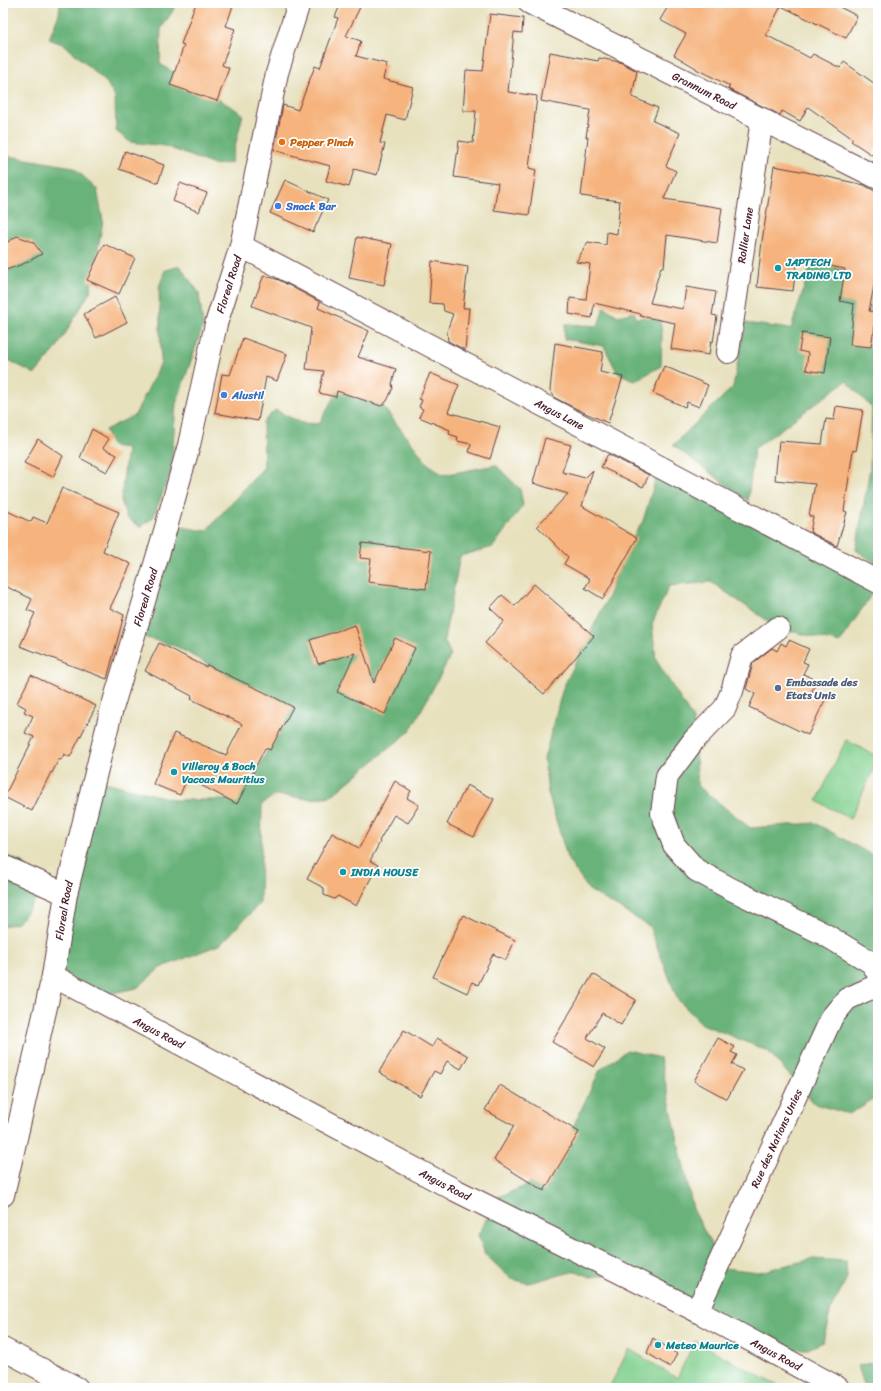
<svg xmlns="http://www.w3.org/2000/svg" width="881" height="1391" font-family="Sriracha,sans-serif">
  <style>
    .green { fill: #82d08f; stroke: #66785d }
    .forest { fill: #69b27a; stroke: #5a6852 }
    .building { fill: #f6b37d }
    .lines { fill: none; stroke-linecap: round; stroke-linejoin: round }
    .minor-casing { stroke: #623c41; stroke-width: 24 }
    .major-casing { stroke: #623c41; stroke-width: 24 }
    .minor { stroke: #fff; stroke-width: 22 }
    .major { stroke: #fff; stroke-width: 22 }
    .food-dot { fill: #e8710a; stroke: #fff; stroke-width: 1.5 }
    .shop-dot { fill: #3f7fe0; stroke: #fff; stroke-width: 1.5 }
    .culture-dot { fill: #0f9aa8; stroke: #fff; stroke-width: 1.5 }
    .service-dot { fill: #5c6f8a; stroke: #fff; stroke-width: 1.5 }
    .labels { text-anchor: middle; stroke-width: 3.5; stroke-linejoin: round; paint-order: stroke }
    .street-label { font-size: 11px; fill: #4a1f2b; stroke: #fff }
    .food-label { font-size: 11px; font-weight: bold; fill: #c56008; stroke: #fff; text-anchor: start }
    .shop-label { font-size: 11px; font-weight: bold; fill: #366cbe; stroke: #fff; text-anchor: start }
    .culture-label { font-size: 11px; font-weight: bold; fill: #0d838f; stroke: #fff; text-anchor: start }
    .service-label { font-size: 11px; font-weight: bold; fill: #4e5e75; stroke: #fff; text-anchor: start }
  </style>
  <rect width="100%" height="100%" fill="#fff"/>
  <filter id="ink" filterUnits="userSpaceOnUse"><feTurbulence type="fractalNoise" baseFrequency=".025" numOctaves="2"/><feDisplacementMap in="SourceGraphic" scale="8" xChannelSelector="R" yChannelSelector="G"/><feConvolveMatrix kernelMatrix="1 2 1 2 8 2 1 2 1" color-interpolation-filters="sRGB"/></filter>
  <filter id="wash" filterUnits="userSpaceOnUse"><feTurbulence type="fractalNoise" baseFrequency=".012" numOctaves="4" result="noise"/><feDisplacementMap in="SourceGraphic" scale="16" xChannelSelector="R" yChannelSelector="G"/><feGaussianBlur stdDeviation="0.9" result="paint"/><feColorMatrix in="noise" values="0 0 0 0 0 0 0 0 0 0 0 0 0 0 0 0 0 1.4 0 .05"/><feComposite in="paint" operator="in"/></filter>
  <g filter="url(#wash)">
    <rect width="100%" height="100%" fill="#e7e1be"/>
    <g class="green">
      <polygon points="846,740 878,757 878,761 850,819 817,801"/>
      <polygon points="695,1341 782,1388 609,1388 629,1349 677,1378"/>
    </g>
    <g class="forest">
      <polygon points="60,3 178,3 161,29 160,64 243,114 231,163 214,165 165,146 130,142 116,131 115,98 107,83 65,45 49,39 59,14"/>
      <polygon points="3,155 73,167 97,189 103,221 90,292 56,349 35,374 3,357"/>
      <polygon points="812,262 878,278 878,565 856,550 870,468 872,408 846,381 754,449 748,501 673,445 733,387 745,323 791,329"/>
      <polygon points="180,266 199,293 203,326 176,404 171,471 153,518 140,527 126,517 121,500 127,448 112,446 105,430 135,415 161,363 159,287 165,270"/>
      <polygon points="604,307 618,316 634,312 637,319 659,313 662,335 661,366 635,381 617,372 604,346 564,339 565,324 598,326"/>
      <polygon points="371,358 370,361 384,408 428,464 443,475 496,465 520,489 523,505 493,547 460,556 444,640 451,655 410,731 331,796 312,799 275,795 262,804 260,903 221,944 160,968 137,988 93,997 63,977 66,894 101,781 175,800 227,800 253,780 277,731 269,698 175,646 140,636 176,526 206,531 264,467 263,422 275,410 302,423 319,424 354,360"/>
      <polygon points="658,471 876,587 840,643 778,628 711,582 669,586 652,624 656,660 693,719 698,786 750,828 815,823 870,854 878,854 878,1098 875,1098 849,1114 815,1104 768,1051 702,1024 678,1000 649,926 589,890 568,860 548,793 544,759 563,688 607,599 628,544 643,521"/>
      <polygon points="3,854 23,863 46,886 18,923 3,926"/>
      <polygon points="627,1050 660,1058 693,1209 723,1268 759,1272 812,1259 846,1261 847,1278 831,1309 823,1342 808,1349 792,1349 742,1333 628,1272 591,1277 576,1271 528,1283 511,1279 485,1254 478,1235 498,1197 528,1185 569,1135 600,1070"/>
      <polygon points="878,1361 878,1388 865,1388 858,1366"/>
    </g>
    <g id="blocks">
      <g class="building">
        <polygon points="196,3 234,3 226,26 235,29 222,65 229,68 217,101 170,85 184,45 181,44"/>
        <polygon points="341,3 362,3 346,36 361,41 356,56 387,64 383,79 413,87 405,120 387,115 380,143 385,144 377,175 354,169 349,187 326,181 330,166 274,150 283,105 298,110 315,66 320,68 338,18 335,17"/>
        <polygon points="670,3 832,3 857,16 846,38 781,6 766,35 810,58 813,54 840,68 844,62 878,86 878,145 872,155 851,141 853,139 808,107 800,121 782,111 780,115 728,89 730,86 696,69 696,68 674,55 686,34 660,20"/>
        <polygon points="490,14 523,18 522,33 514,32 508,92 537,96 529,168 536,170 529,215 494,210 498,183 454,177 459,141 473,143 476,111 463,111 466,70 483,71"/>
        <polygon points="550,52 598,61 599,58 620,62 637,71 632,97 658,108 653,121 680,133 666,166 676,171 664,199 722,208 717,243 667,235 664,267 661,267 650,303 683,309 686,287 716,292 712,315 717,316 713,342 711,341 709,355 671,349 675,323 640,316 641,314 594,303 592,318 569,314 570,298 586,300 590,264 576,262 588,242 606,245 607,232 617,234 620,201 581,196 588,137 586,137 590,110 541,101"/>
        <polygon points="125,151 164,165 158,183 119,169"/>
        <polygon points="774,166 806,172 864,185 878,193 878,266 869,311 876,312 874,334 873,334 871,347 850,345 854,304 840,301 845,269 797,259 793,291 757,287 762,241"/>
        <polygon points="285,180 328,200 313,232 270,213"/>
        <polygon points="180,183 207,193 199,212 173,201"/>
        <polygon points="17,236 33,242 42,254 23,264 3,271 3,245"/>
        <polygon points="357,237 392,244 384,285 349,278"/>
        <polygon points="104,244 135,258 119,294 87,280"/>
        <polygon points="432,261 468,267 463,308 469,308 465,350 448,341 447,331 453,314 444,311 443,304 429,303"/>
        <polygon points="264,275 279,280 320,302 318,308 369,331 358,357 396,369 392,384 393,388 387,401 381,406 337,391 336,397 319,393 324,371 306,369 311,328 252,306"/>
        <polygon points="115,297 127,322 96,338 84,314"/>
        <polygon points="802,333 830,337 825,373 806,370 808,353 799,351"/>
        <polygon points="243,338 287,354 277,381 266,377 258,421 215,413 222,374 230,375"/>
        <polygon points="555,343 603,352 600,372 623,377 608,423 583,412 555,398 550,390"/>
        <polygon points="664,366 708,385 699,407 687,402 685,407 653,393"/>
        <polygon points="430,373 459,385 448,412 500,427 490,459 469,452 471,444 457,441 458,437 449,434 450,430 419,417 423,409 419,407 422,400 419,399"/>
        <polygon points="836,406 863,410 856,451 853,450 844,511 847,512 837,546 810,532 813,517 809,516 815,484 775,480 779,441 822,444 826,419 834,420"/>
        <polygon points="92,429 109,439 103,448 117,455 107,472 80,458"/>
        <polygon points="545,438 571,445 562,472 585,478 593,470 582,506 637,538 603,599 585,588 590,579 564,564 568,557 537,526 568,494 533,483"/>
        <polygon points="38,439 63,456 53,477 24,463"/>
        <polygon points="608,454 649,475 643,487 601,467"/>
        <polygon points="62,488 119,512 103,551 131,564 110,608 124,615 107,679 20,646 35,613 27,610 32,599 3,585 3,509 31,522 33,517 47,523"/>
        <polygon points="362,543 431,551 426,589 368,582 371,559 360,558"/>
        <polygon points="534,584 594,636 544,694 485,643 504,621 490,608 502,595 515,606"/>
        <polygon points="355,625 374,683 395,638 415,648 385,714 337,692 355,653 318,664 310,640"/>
        <polygon points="789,640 809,649 803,662 808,664 803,674 817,680 812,691 826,698 808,735 749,707 755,694 746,689 753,663 772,648 777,651 781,643 786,646"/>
        <polygon points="159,643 206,667 207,665 268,694 293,707 270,750 265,748 237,804 187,778 180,795 153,784 174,733 226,755 242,724 191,699 192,696 145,671"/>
        <polygon points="31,675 96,706 70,757 64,754 61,760 59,759 52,773 51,772 32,811 4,797 34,737 25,733 33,716 24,712 26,708 17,703"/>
        <polygon points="395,781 411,791 407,798 419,805 408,823 394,815 379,841 380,842 370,861 378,865 356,906 338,896 334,899 324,895 324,888 307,879 332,833 359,848"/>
        <polygon points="467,785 494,799 474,837 447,824"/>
        <polygon points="463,915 515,940 506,960 493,954 478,985 472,982 467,993 433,977"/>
        <polygon points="593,974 636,1000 621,1025 602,1013 587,1038 605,1049 594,1067 552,1042"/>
        <polygon points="404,1030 432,1047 437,1038 468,1056 461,1069 447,1061 440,1074 434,1071 420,1096 379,1072"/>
        <polygon points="718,1038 735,1047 731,1052 737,1055 732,1064 743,1070 727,1099 694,1081"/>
        <polygon points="500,1085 579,1132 544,1191 494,1160 514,1126 485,1110"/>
        <polygon points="653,1338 677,1354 670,1367 647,1353"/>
      </g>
    </g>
  </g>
  <g filter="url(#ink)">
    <use href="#blocks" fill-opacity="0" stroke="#623c41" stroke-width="1"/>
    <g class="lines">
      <defs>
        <g id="minor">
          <path id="s1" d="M530 3 878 178"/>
          <path id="s2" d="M241 246 878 582"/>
          <path id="s3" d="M728 352 762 119"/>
          <polyline points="778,628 742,656 732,691 725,708 694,740 667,776 662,813 674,845 696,870 731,889 824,934 872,963 878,974"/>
          <polyline points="3,866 66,894"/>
          <path id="s4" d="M53 976 455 1190 697 1311 838 1388"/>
          <path id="s5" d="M697 1311 832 1017 847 999 869 989 878 988"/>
        </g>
        <g id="major">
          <path id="s6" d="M3 1195 53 976 66 894 111 712 165 531 189 445 216 324 241 246 277 73 299 3"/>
          <polyline points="3,1349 77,1388"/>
        </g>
      </defs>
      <use href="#minor" class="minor-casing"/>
      <use href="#major" class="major-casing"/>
      <use href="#minor" class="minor"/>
      <use href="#major" class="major"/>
    </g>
  </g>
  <circle class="food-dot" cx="282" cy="142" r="4"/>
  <g class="shop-dot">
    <circle cx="278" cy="206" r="4"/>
    <circle cx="224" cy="395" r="4"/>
  </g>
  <g class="culture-dot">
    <circle cx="778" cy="268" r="4"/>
    <circle cx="174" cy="772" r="4"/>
    <circle cx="343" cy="872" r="4"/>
    <circle cx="658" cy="1345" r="4"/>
  </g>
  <circle class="service-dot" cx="778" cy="688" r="4"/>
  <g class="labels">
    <g class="street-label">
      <text dy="4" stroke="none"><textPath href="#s1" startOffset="195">Grannum Road</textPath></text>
      <text dy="4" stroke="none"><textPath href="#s3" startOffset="118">Rollier Lane</textPath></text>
      <text dy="4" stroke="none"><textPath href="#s6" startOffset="939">Floreal Road</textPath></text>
      <text dy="4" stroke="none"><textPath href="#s2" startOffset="360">Angus Lane</textPath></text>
      <text dy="4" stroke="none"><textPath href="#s6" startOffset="615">Floreal Road</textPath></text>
      <text dy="4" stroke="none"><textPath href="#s6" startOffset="291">Floreal Road</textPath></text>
      <text dy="4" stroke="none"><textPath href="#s4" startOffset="120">Angus Road</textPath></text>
      <text dy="4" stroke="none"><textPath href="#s5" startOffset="190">Rue des Nations Unies</textPath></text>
      <text dy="4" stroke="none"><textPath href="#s4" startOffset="444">Angus Road</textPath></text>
      <text dy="4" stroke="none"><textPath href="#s4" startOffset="816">Angus Road</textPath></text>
    </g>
    <g class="food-label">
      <text x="290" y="146">Pepper Pinch</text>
    </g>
    <g class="shop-label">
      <text x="286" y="210">Snack Bar</text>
      <text x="232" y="399">Alustil</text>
    </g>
    <g class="culture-label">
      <text x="786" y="266">JAPTECH<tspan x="786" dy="13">TRADING LTD</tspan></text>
      <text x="182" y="770">Villeroy &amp; Boch<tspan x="182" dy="13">Vacoas Mauritius</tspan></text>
      <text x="351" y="876">INDIA HOUSE</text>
      <text x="666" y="1349">Meteo Maurice</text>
    </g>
    <g class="service-label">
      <text x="786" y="686">Embassade des<tspan x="786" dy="13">Etats Unis</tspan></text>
    </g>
  </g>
  <rect width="881" height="1391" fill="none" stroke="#fff" stroke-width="16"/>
</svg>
